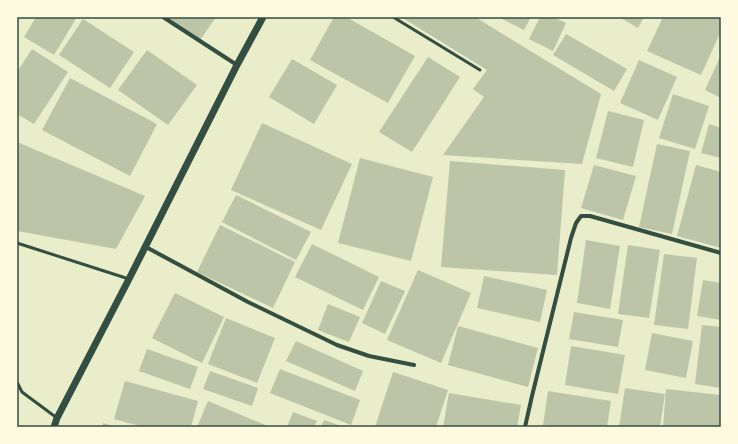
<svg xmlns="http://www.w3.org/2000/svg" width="738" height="444" font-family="Manrope,sans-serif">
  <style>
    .building { fill: #bcc5a7 }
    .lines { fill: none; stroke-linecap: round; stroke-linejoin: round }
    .service { stroke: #344e41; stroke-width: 3 }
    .minor { stroke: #344e41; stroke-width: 4 }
    .tertiary { stroke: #344e41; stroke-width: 7 }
    .neatline { fill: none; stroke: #344e41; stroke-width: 1.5 }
  </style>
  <rect width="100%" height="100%" fill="#e9edc9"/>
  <g class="building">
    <polygon points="36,17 77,17 54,55 24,37"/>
    <polygon points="165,17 216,17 200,40"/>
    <polygon points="334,17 346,17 415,56 388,103 310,60"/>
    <polygon points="401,17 475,17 601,94 582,164 443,155 484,97 473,89 487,70"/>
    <polygon points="498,17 531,17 524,30"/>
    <polygon points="540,17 553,17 566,23 553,51 529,39"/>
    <polygon points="619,17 644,17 638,28"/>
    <polygon points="663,17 721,17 721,31 701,75 647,51"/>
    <polygon points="83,19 134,52 110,88 59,55"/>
    <polygon points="566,34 627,69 614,91 553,55"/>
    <polygon points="32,49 68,72 34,124 17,114 17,72"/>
    <polygon points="147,50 197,85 168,125 118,90"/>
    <polygon points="721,55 721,98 705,90"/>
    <polygon points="428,57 460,77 412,152 379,132"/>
    <polygon points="292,59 337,85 314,124 269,97"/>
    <polygon points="639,60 677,77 658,120 620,103"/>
    <polygon points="70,78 157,124 130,176 42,130"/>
    <polygon points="673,94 709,106 695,149 659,138"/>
    <polygon points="608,111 644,120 633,167 596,158"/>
    <polygon points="262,123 352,164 321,230 231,190"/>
    <polygon points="709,124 721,128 721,158 701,153"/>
    <polygon points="17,142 145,196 116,249 17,231"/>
    <polygon points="657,144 690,151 672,234 639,227"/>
    <polygon points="360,158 433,177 411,261 338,243"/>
    <polygon points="450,161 565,170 557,275 441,267"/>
    <polygon points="594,165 636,176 623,220 581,208"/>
    <polygon points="696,165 721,172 721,248 677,236"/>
    <polygon points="236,195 311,232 296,260 222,222"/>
    <polygon points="220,225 295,262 273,308 197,272"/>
    <polygon points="586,240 620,246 610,309 577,303"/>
    <polygon points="312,244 379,277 363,310 295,277"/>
    <polygon points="628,245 660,250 649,318 618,314"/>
    <polygon points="664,254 697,258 688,329 654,325"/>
    <polygon points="418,270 471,293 441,363 387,340"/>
    <polygon points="484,276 547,290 540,322 477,308"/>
    <polygon points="703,280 721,283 721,320 697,316"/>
    <polygon points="381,281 405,291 385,334 362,323"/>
    <polygon points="175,293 224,317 202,363 152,338"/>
    <polygon points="328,304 360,317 349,342 318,330"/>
    <polygon points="574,312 623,320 618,347 569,339"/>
    <polygon points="226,318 275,338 257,383 208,364"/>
    <polygon points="702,325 721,327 721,388 695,384"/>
    <polygon points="458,326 538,348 528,387 448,365"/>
    <polygon points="652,333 693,341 686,378 645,370"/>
    <polygon points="296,341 363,371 355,391 286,361"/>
    <polygon points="571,346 625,355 618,394 565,385"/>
    <polygon points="147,349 198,367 190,389 139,371"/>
    <polygon points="280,369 360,400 351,425 270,393"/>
    <polygon points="210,371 258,388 252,406 203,389"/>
    <polygon points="393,372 448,390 436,427 375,427"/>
    <polygon points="125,381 198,401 191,427 143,427 114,419"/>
    <polygon points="625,388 665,394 660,427 619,427"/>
    <polygon points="666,389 721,395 721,427 663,427"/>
    <polygon points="548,391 611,401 607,427 555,427 543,425"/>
    <polygon points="449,393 521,405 517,427 443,427"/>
    <polygon points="208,401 270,427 197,427"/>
    <polygon points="293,412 317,421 314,427 287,427"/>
    <polygon points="324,420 344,427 321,427"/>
    <polygon points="103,423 116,427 102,427"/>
  </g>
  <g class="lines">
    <g class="service">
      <polyline points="393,17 480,70"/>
      <polyline points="17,243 129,279"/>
      <polyline points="17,382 22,392 57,418"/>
    </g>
    <g class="minor">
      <polyline points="163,17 237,65"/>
      <polyline points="146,247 248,302 337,345 369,356 414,365"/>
      <polyline points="525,427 532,396 571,238 576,223 581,216 590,216 721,253"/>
    </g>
    <polyline class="tertiary" points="54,427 57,418 129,279 237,65 263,17"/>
  </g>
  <rect width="738" height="444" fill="none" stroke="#fefae0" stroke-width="36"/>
  <rect x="18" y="18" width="702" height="408" class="neatline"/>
</svg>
